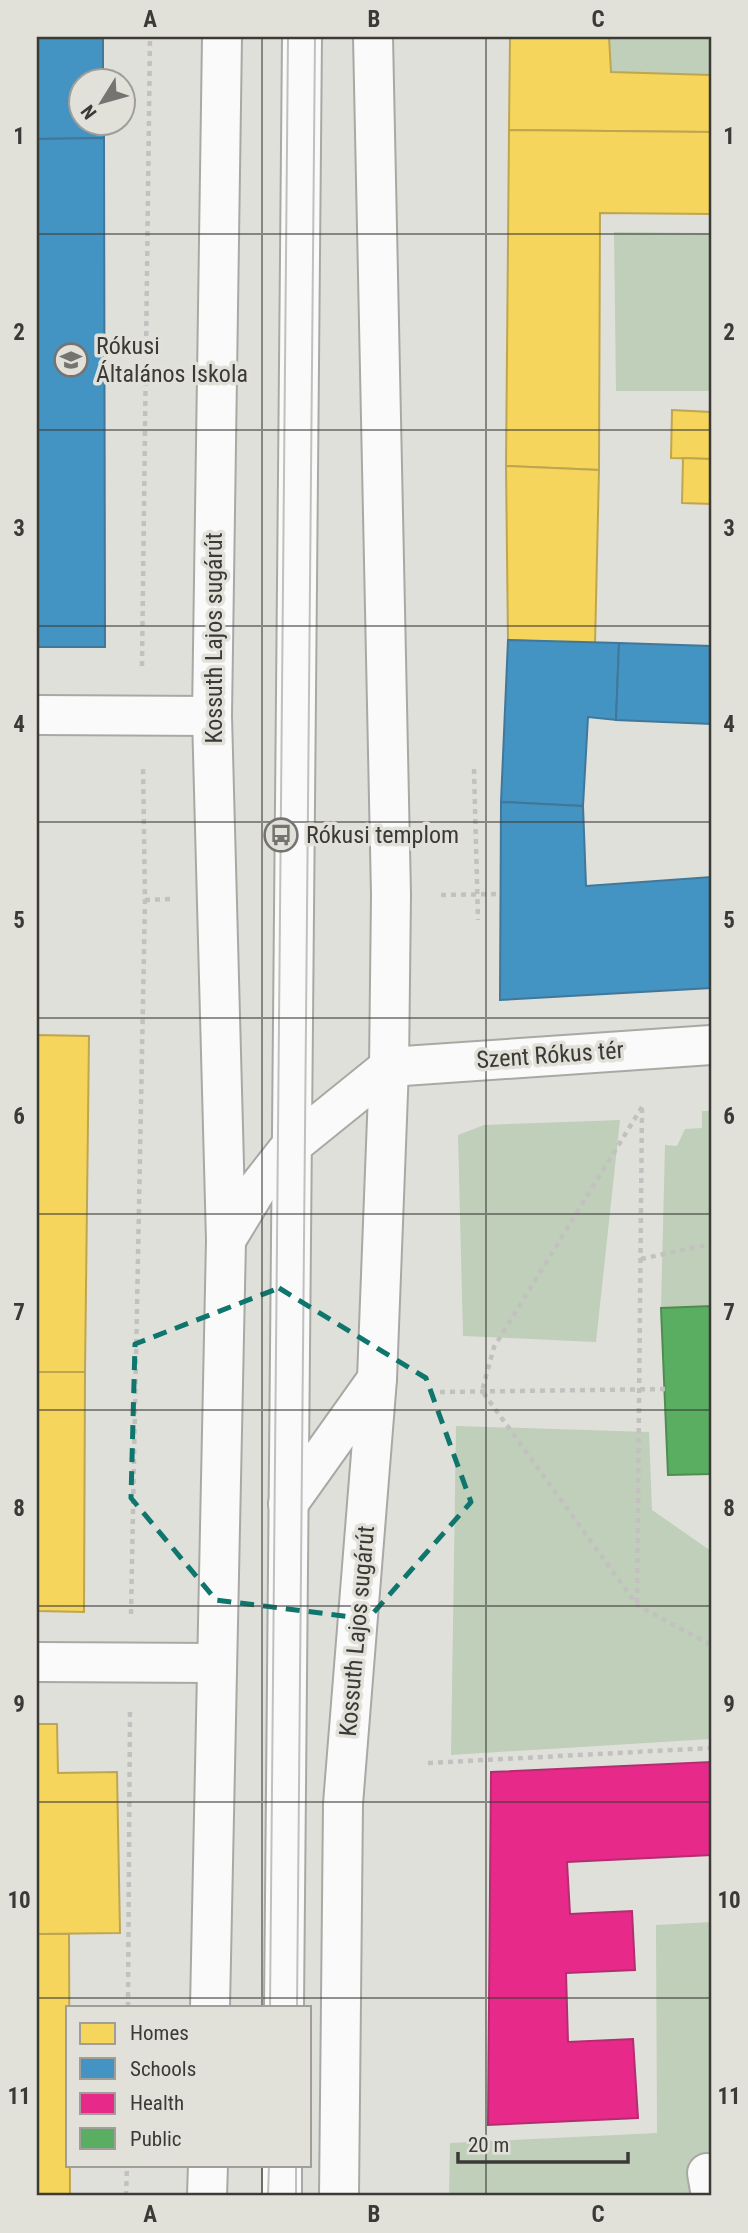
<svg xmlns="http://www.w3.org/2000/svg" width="748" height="2233" font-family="'Roboto Condensed',sans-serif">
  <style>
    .green { fill: #bfcfb9 }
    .homes { fill: #f6d55c; stroke: #bea651; stroke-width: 2 }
    .schools { fill: #4393c3; stroke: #417899; stroke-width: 2 }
    .health { fill: #e7298a; stroke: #b32e71; stroke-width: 2 }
    .public { fill: #5aae61; stroke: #518b54; stroke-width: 2 }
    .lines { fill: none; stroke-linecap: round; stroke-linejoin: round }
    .minor-casing { stroke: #a8a8a5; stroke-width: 42 }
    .major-casing { stroke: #a8a8a5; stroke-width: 42 }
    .path { stroke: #c2c1bf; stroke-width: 4.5; stroke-dasharray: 5 5; stroke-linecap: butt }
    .minor { stroke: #fafafa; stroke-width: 38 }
    .major { stroke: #fafafa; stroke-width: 38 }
    .tram { stroke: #c0c0be; stroke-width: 2 }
    .marked { fill: none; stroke: #0f766e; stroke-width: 5; stroke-dasharray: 14 9; stroke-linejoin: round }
    .grid { fill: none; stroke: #3b3a37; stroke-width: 2; stroke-opacity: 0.55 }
    .labels { text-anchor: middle; stroke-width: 7; stroke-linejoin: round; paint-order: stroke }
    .poi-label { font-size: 24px; fill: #3b3a37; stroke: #e2e1d9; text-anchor: start }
    .street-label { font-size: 24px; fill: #3b3a37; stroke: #e2e1d9 }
    .neatline { fill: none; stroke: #3b3a37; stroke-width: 2.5 }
    .grid-label { font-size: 23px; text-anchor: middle; font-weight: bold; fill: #3b3a37 }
  </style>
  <rect width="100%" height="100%" fill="#e0e0db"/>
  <g class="green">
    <polygon points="608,37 711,37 711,75 611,72"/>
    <polygon points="614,232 711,233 711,391 616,391"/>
    <polygon points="702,1111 711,1111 711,1306 661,1308 665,1145 677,1146 685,1129 702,1128"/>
    <polygon points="620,1120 596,1342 463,1336 458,1135 484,1125"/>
    <polygon points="456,1426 649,1432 652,1510 711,1551 711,1739 451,1755"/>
    <polygon points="711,1922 711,2196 449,2196 450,2143 657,2133 656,1925"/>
  </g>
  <g class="homes">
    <polygon points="510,37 609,37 611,72 711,75 711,132 509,130"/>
    <polygon points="509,130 711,132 711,214 600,213 599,470 506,466"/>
    <polygon points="672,410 711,412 711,459 671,458"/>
    <polygon points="683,458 711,459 711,504 682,503"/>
    <polygon points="506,466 599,470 595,644 508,640"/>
    <polygon points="37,1035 89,1036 85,1372 37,1372"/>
    <polygon points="37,1372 85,1372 84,1612 37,1611"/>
    <polygon points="37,1724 57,1724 58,1773 117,1772 120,1933 37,1934"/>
    <polygon points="37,1934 69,1934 70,2196 37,2196"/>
  </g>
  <g class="schools">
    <polygon points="37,37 103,37 103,80 80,80 80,122 104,122 104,138 37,139"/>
    <polygon points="104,138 105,647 37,647 37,139"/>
    <polygon points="508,640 619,643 616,720 588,717 583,806 501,802"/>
    <polygon points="619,643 711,646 711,724 616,720"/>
    <polygon points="501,802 583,806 586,886 711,877 711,988 500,1000"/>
  </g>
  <polygon class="health" points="711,1762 711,1855 567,1862 570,1914 632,1911 635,1970 566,1973 568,2042 633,2039 638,2118 488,2125 491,1772"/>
  <polygon class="public" points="711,1306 711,1474 668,1475 661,1308"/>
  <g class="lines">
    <defs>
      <g id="minor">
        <polyline points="37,715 212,716"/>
        <polyline points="226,1240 257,1189 290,1147 389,1067 711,1045"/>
        <polyline points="288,1504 377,1379"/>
        <polyline points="37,1662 215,1663"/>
        <polyline points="284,2007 302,37"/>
        <polyline points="707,2173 711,2196"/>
        <polyline points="282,2196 282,2165"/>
      </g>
      <g id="major">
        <polyline points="210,2007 226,1240 212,716 222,37"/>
        <polyline points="207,2196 208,2165"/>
        <polyline points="339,2196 343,1804 377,1379 389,1067 391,895 373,37"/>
      </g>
    </defs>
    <use href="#minor" class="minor-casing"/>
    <use href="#major" class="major-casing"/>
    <g class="path">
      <polyline points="142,666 150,37"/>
      <polyline points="474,769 478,920"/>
      <polyline points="441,895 500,894"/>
      <polyline points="145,900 170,899"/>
      <polyline points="642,1107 494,1347 482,1391 637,1605 711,1645"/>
      <polyline points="641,1259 711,1244"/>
      <polyline points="440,1392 665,1389"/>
      <polyline points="637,1603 642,1108"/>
      <polyline points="131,1614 145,900 143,766"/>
      <polyline points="428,1763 711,1748"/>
      <polyline points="128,2007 130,1710"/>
      <polyline points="126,2196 127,2165"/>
    </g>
    <use href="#minor" class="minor"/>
    <use href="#major" class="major"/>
    <g class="tram">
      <polyline points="270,2007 288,37"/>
      <polyline points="297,2007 315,37"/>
      <polyline points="268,2196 269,2165"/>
      <polyline points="296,2196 296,2165"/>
    </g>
  </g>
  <path class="marked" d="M279 1288 426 1378 471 1502 368 1619 216 1600 131 1498 135 1344Z"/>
  <path class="grid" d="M262 37V2007M486 37V2196M37 234H711M37 430H711M37 626H711M37 822H711M37 1018H711M37 1214H711M37 1410H711M37 1606H711M37 1802H711M37 1998H711M262 2165V2196"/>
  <defs>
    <symbol id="school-ring" viewBox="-11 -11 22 22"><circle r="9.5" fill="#e2e1d9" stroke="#757470" stroke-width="1.5"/><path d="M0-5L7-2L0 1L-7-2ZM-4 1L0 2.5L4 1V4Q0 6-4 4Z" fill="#757470"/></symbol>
    <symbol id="bus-ring" viewBox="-11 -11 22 22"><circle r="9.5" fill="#e2e1d9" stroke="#757470" stroke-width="1.5"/><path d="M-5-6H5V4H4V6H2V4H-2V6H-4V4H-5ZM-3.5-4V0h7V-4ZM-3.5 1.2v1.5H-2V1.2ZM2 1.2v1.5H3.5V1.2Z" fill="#757470"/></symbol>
  </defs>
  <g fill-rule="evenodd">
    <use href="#school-ring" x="52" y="341" width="38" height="38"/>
    <use href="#bus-ring" x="262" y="816" width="38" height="38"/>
  </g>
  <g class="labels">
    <g class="poi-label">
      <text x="96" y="354">Rókusi<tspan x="96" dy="28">Általános Iskola</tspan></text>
      <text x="306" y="843">Rókusi templom</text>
    </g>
    <g class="street-label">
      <text transform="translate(214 638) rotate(-90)" y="8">Kossuth Lajos sugárút</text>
      <text transform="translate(550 1055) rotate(-4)" y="8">Szent Rókus tér</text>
      <text transform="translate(357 1631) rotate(-85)" y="8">Kossuth Lajos sugárút</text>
    </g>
  </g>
  <rect width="748" height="2233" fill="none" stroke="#e2e1d9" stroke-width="77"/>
  <rect x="66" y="2006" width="245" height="161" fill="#e2e1d9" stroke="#9f9e98" stroke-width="2"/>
  <rect x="80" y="2023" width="35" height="21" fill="#f6d55c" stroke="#9f9e98" stroke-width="2"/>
  <text x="130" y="2040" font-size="21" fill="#3b3a37">Homes</text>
  <rect x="80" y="2058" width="35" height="21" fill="#4393c3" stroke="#9f9e98" stroke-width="2"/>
  <text x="130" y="2076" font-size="21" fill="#3b3a37">Schools</text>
  <rect x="80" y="2093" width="35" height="21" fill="#e7298a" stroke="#9f9e98" stroke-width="2"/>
  <text x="130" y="2110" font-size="21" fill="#3b3a37">Health</text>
  <rect x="80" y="2128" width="35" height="21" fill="#5aae61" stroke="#9f9e98" stroke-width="2"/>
  <text x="130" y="2146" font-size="21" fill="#3b3a37">Public</text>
  <g transform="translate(102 102) rotate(233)"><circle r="33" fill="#e2e1d9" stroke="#9f9e98" stroke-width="2"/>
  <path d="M0-5L12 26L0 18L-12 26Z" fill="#757470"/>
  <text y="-10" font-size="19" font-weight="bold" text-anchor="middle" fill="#3b3a37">N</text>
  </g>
  <path d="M458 2152v10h170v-10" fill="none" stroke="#3b3a37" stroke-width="3.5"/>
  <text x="468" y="2152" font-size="21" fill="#3b3a37" stroke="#e2e1d9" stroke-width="5" paint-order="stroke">20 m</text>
  <rect x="38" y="38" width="672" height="2156" class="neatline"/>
  <g class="grid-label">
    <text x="150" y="27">A</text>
    <text x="374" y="27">B</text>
    <text x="598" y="27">C</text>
    <text x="19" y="144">1</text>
    <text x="729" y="144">1</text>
    <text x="19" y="340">2</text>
    <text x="729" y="340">2</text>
    <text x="19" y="536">3</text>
    <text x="729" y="536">3</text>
    <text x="19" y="732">4</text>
    <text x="729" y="732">4</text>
    <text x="19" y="928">5</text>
    <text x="729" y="928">5</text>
    <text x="19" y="1124">6</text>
    <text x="729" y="1124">6</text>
    <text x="19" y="1320">7</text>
    <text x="729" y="1320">7</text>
    <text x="19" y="1516">8</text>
    <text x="729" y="1516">8</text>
    <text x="19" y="1712">9</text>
    <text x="729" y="1712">9</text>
    <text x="19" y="1908">10</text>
    <text x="729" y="1908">10</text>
    <text x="19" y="2104">11</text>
    <text x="729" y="2104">11</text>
    <text x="150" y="2222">A</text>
    <text x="374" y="2222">B</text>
    <text x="598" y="2222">C</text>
  </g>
</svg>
